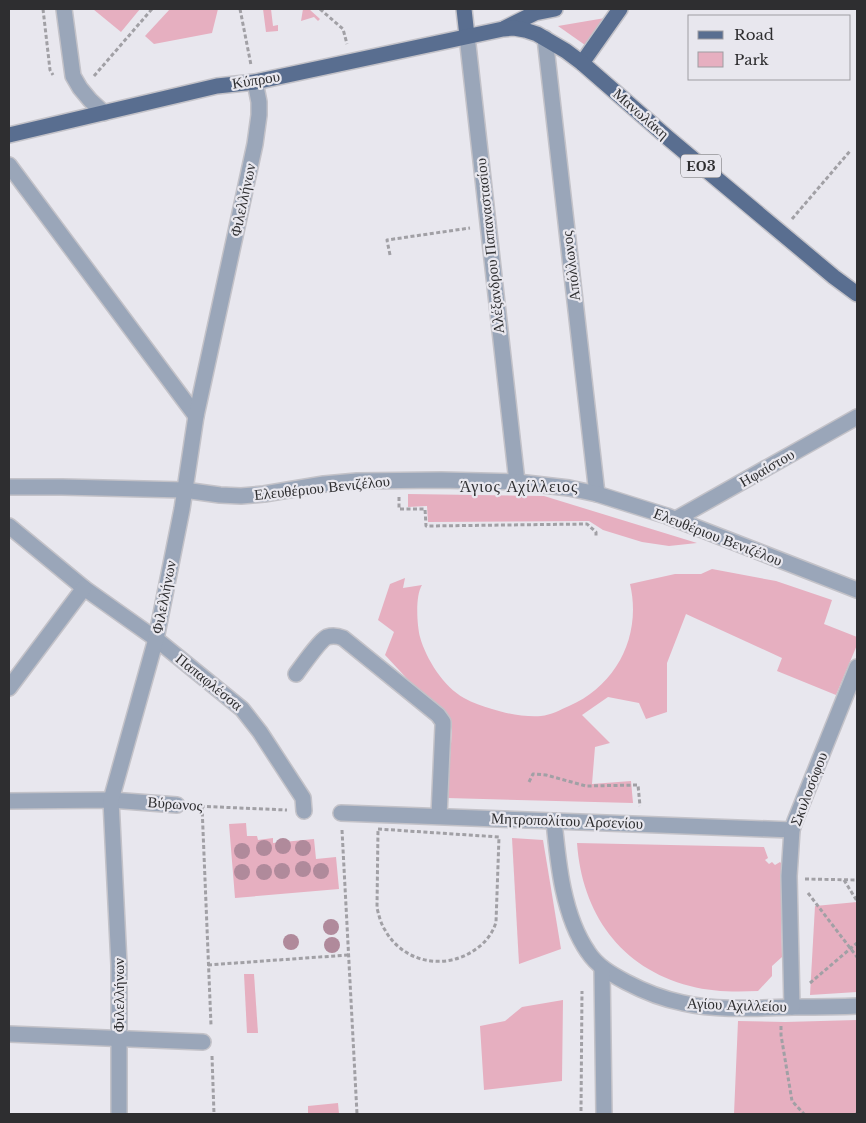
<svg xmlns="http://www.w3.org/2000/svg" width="866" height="1123" font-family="'Libre Baskerville',serif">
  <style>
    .green { fill: #e6afc0 }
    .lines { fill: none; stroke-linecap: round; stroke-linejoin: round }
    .minor-casing { stroke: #c3c2c8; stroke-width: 18 }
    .major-casing { stroke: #c3c2c8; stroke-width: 18 }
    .path { stroke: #a1a0a5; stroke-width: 3; stroke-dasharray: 4 2.5; stroke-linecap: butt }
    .minor { stroke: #9aa6b9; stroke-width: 15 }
    .major { stroke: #596e90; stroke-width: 15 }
    .tree { fill: #b08a9b }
    .labels { text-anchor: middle; stroke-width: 4.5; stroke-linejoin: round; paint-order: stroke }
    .shield { fill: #e8e7ee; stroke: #666669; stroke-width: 1 }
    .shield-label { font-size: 14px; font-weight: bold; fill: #2e2e30 }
    .street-label { font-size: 15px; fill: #2e2e30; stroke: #e8e7ee }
    .neighbourhood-label { font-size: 16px; letter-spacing: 1px; fill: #2e2e30; stroke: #e8e7ee }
  </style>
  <rect width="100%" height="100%" fill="#e8e7ee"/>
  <g class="green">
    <polygon points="93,9 140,9 121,32"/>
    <polygon points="170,9 218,9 212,33 154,44 145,36"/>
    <polygon points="263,9 271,9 273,26 278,25 278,31 266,32"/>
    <polygon points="303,9 309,9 320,19 318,21 314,17 301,21"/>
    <polygon points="605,18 585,45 558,26"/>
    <polygon points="408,494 544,496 697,543 669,546 642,542 603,530 589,521 428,522 427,506 408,507"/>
    <path d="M712 569 776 581 832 600 824 624 857 637V645L836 695 777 671 782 658 686 614 667 663V712L646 719 639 703 608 697 582 715 610 743 595 747 592 784 631 781 633 803 447 798 452 730 449 719 412 684 385 655 394 632 378 620 390 584 405 578 403 588 422 585C415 596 417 625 420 637 426 659 444 687 464 698 473 703 482 706 492 709 507 714 525 717 541 716 551 715 560 710 569 706 617 685 642 635 630 584L675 574H701Z"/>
    <polygon points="246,823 247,836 257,836 258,840 273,838 273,843 314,839 316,859 336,857 339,889 235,898 229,824"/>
    <polygon points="512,838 543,840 561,949 519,964"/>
    <path d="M577 843 764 847 768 858 765 860 769 864 772 862 775 865 780 862 785 868 784 912 781 913 782 957 772 966V976L758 991C736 992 712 992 690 986 620 968 582 913 577 843Z"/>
    <polygon points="857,902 857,992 810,995 815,906"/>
    <polygon points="254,974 258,1033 247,1033 244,974"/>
    <polygon points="563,1000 562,1081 484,1090 480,1026 505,1021 522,1007"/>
    <polygon points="857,1020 857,1114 734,1114 738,1021 785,1022"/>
    <polygon points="338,1103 339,1114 308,1114 308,1106"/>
  </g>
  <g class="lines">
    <defs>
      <g id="minor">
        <polyline points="64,9 73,76 80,88 90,100 104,113"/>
        <polyline points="467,36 517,482"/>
        <polyline points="545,38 597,494"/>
        <polyline points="9,165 196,416"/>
        <polyline points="9,487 62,487 184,490 220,495 241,496 264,494 324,484 357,481 441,480 517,482 569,488 597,494 667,516 857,590"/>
        <polyline points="676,519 857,417"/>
        <polyline points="9,526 84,588 156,639 242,709 260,732 303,798 304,811"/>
        <path d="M296 674C302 666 320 640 327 637 333 635 338 636 343 638L438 715 443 722V726L439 816"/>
        <polyline points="9,688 84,588"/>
        <polyline points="9,801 111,800 177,805"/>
        <polyline points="341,813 792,830"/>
        <path d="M554 821C558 863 563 916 588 952 597 966 611 974 626 982 643 991 663 999 683 1003 718 1011 757 1008 793 1007 814 1007 836 1007 857 1006"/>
        <polyline points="602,968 604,1114"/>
        <polyline points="792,1007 789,876 792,830 795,821 857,667"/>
        <polyline points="9,1034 203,1042"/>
        <polyline points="119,1114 119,965 111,800 156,639 182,509 196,416 255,144 259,115 259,102 255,82"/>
      </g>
      <g id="major">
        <polyline points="464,9 467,36"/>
        <polyline points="505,28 535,13 555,9"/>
        <polyline points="582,63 620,9"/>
        <polyline points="9,135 217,86 255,82 503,29 514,28 525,30 537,34 566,51 582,63 668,138 834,277 857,294"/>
      </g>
    </defs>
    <use href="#minor" class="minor-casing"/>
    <use href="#major" class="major-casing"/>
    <g class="path">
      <polyline points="43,9 50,70 53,75"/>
      <polyline points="240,9 251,65"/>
      <polyline points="320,9 343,29 347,44"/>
      <polyline points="94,76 152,9"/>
      <polyline points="792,219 850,151"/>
      <polyline points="390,255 387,240 470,228"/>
      <polyline points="399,497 399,509 425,509 426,526 587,524 596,532 596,538"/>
      <polyline points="529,782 533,774 546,775 586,786 638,785 640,806"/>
      <polyline points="194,806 287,810"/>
      <polyline points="202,806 211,1025"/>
      <path d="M378 829 499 837 496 922C493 933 485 943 476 949 446 971 403 963 385 930 381 924 379 916 377 908Z"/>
      <polyline points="342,830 357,1114"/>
      <polyline points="805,879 857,880"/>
      <polyline points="844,880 857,901"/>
      <polyline points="808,893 857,957"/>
      <polyline points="208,965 348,955"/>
      <polyline points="810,983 857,943"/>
      <polyline points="781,1026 781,1035 792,1101 804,1114"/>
      <polyline points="212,1056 214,1114"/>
      <polyline points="581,1111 582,991"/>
      <polyline points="855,1114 857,1114"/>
    </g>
    <use href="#minor" class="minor"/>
    <use href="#major" class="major"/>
  </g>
  <g class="tree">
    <circle cx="283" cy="846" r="8"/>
    <circle cx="264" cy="848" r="8"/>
    <circle cx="303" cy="848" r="8"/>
    <circle cx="242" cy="851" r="8"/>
    <circle cx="303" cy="869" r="8"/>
    <circle cx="282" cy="871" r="8"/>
    <circle cx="321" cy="871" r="8"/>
    <circle cx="242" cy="872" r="8"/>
    <circle cx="264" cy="872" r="8"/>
    <circle cx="331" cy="927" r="8"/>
    <circle cx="291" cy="942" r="8"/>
    <circle cx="332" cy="945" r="8"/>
  </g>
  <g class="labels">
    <rect class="shield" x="681" y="154.5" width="40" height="23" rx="4"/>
    <g class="shield-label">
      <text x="701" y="171">ΕΟ3</text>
    </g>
    <g class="street-label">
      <text transform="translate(256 80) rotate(-9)" y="5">Κύπρου</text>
      <text transform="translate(641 114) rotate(41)" y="5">Μανωλάκη</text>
      <text transform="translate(243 200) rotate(-78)" y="5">Φιλελλήνων</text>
      <text transform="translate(490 246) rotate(-96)" y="5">Αλέξανδρου Παπαναστασίου</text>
      <text transform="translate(571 266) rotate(-97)" y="5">Απόλλωνος</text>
      <text transform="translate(767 468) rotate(-30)" y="5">Ηφαίστου</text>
      <text transform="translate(322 488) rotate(-6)" y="5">Ελευθέριου Βενιζέλου</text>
      <text transform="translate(718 537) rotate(21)" y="5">Ελευθέριου Βενιζέλου</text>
      <text transform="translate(164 597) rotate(-79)" y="5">Φιλελλήνων</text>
      <text transform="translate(209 682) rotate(39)" y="5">Παπαφλέσσα</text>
      <text transform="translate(809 789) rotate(-69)" y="5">Σκυλοσόφου</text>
      <text transform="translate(175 804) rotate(4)" y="5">Βύρωνος</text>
      <text transform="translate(567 821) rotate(2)" y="5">Μητροπολίτου Αρσενίου</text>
      <text transform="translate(119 995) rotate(-90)" y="5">Φιλελλήνων</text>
      <text transform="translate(737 1005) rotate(2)" y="5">Αγίου Αχιλλείου</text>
    </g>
    <g class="neighbourhood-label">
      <text x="519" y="492">Άγιος Αχίλλειος</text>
    </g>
  </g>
  <rect width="866" height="1123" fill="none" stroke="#2e2e30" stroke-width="20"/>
  <rect x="688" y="15" width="162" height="65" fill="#e8e7ee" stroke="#9e9da2"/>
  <rect x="698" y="31" width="25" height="8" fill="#596e90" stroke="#9e9da2"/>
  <text x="734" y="40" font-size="15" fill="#2e2e30">Road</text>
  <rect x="698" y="52" width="25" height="15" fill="#e6afc0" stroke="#9e9da2"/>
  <text x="734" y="65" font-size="15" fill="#2e2e30">Park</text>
</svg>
